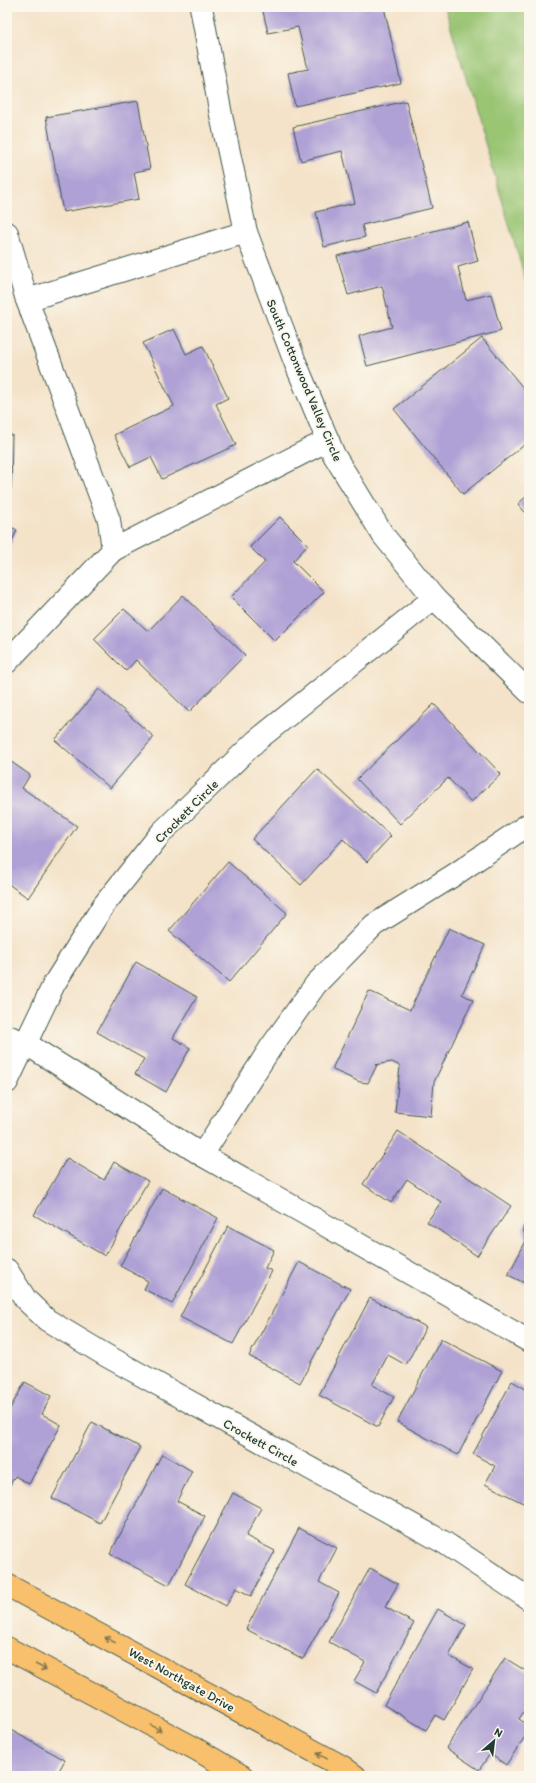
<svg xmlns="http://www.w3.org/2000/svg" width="536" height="1783" font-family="Itim,sans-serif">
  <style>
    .green { fill: #9ac573; stroke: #5c8154 }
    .building { fill: #afa0d5 }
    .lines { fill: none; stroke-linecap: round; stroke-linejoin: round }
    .minor-casing { stroke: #3f564a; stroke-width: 24 }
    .major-casing { stroke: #3f564a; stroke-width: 24 }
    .minor { stroke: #fff; stroke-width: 22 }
    .major { stroke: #f8bf6c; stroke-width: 22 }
    .oneway { stroke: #81784d }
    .labels { text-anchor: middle; stroke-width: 4; stroke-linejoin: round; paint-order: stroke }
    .street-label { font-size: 13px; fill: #1f3d34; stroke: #fbf7ec }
  </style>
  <rect width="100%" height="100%" fill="#fbf7ec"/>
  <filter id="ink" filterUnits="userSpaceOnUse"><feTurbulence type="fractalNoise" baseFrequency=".025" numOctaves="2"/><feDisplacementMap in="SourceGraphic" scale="8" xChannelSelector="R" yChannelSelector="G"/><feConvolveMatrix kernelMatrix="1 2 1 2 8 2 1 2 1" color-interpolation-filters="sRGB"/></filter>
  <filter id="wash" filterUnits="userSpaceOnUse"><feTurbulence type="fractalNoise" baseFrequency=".012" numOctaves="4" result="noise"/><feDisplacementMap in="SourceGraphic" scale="16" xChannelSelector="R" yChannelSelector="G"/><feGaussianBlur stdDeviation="0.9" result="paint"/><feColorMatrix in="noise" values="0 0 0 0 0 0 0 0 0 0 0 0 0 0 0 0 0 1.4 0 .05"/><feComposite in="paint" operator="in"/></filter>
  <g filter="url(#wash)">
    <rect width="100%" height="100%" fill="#f4e3c9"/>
    <polygon class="green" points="445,7 529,7 529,292"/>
    <g id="blocks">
      <g class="building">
        <polygon points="262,7 384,7 401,83 295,106 288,73 308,69 298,27 268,33"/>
        <polygon points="138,101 150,169 134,172 139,199 63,212 46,117"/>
        <polygon points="406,101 432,208 362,225 365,237 324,247 316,212 355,203 342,151 301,161 293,127"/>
        <polygon points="468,222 478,261 458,267 466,300 491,294 501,331 367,366 359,336 392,327 382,286 348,295 337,256"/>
        <polygon points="174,329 186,354 203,346 228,398 216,404 236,445 162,479 151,457 130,467 114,435 174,406 143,343"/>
        <polygon points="482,338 529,395 529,441 463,494 394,409"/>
        <polygon points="7,435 12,435 11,489 7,489"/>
        <polygon points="529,494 529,517 518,504"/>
        <polygon points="280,517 308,545 293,561 324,592 275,641 231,597 265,562 250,547"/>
        <polygon points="7,525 17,530 7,552"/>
        <polygon points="183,595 245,655 189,712 136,660 126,671 94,639 124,609 148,631"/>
        <polygon points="99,689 154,737 110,788 55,740"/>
        <polygon points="434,704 501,774 471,802 448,778 400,824 357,779"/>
        <polygon points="7,759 30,775 22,788 77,826 28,898 7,883"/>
        <polygon points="317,769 391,836 367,862 343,839 301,885 252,839"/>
        <polygon points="228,862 287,913 229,982 169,931"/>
        <polygon points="449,928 485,945 462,994 473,1000 434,1082 431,1116 395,1112 400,1066 392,1062 375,1065 377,1065 368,1083 360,1082 333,1070 333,1067 369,991 410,1010"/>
        <polygon points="136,962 197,997 173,1038 190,1048 166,1092 135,1074 144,1059 97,1032"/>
        <polygon points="398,1131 511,1206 477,1256 427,1222 441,1202 407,1179 391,1203 363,1184"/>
        <polygon points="67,1158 104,1180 114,1162 148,1181 105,1256 34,1215"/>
        <polygon points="162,1188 218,1218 172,1304 144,1289 148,1281 120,1266"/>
        <polygon points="529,1217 529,1285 508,1275 526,1241 523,1228"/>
        <polygon points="228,1226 274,1250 265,1268 272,1271 233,1344 180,1317"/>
        <polygon points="299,1262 350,1289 300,1383 249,1356"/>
        <polygon points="370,1298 426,1327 406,1365 388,1355 372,1385 394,1397 378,1427 319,1395"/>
        <polygon points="441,1339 502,1371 458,1455 397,1422"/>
        <polygon points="512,1381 529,1391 529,1491 523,1503 485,1484 495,1466 473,1454"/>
        <polygon points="25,1382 51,1396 42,1414 61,1425 29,1484 15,1476 7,1490 7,1414"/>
        <polygon points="92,1422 140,1447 100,1523 52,1498"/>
        <polygon points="162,1454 192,1471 177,1501 205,1516 169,1585 110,1554"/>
        <polygon points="233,1493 261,1508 246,1536 275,1551 251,1596 236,1588 226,1606 185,1584"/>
        <polygon points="299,1528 337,1548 319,1582 339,1593 303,1659 246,1629"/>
        <polygon points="370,1568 398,1584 385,1607 414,1623 376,1693 354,1681 365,1662 329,1642"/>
        <polygon points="438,1609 466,1625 449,1656 473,1669 444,1720 435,1715 426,1730 384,1705"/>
        <polygon points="505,1658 529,1673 529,1704 519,1719 529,1726 529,1731 506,1765 490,1754 479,1770 446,1748"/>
        <polygon points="7,1728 65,1760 56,1776 7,1776"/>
      </g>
    </g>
  </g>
  <g filter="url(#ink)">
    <use href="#blocks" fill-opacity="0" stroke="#3f564a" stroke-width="1"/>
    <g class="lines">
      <defs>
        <g id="minor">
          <polyline points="201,7 221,115 246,232 295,362 334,455 383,535 434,598 529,692"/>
          <polyline points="7,233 27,300 109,520 113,550 7,662"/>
          <polyline points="27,300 246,232"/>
          <polyline points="113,550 328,440"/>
          <polyline points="7,1036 25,1043 202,1155 529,1341"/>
          <polyline points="7,1082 54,984 103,906 162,832 256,741 434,598"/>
          <polyline points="202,1155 271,1047 316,984 374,925 454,875 529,824"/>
          <polyline points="7,1270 26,1300 47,1320 107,1356 445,1543 529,1599"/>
        </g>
        <g id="major">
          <polyline points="7,1585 343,1767 355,1776"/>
          <polyline points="7,1648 196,1749 242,1776"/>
        </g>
      </defs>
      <use href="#minor" class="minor-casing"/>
      <use href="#major" class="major-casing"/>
      <use href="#minor" class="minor"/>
      <use href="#major" class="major"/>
    </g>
    <defs><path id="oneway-shaft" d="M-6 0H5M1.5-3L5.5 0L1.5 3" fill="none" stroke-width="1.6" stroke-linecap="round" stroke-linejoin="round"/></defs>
    <g class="oneway">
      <use href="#oneway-shaft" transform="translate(110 1640) rotate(-152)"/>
      <use href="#oneway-shaft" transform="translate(41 1667) rotate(28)"/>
      <use href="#oneway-shaft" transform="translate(156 1728) rotate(28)"/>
      <use href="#oneway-shaft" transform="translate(322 1756) rotate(-151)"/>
    </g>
  </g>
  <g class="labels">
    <g class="street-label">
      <text transform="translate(305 380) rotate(67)" y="5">South Cottonwood Valley Circle</text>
      <text transform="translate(186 811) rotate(-45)" y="5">Crockett Circle</text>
      <text transform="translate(261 1442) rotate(29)" y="5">Crockett Circle</text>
      <text transform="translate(182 1679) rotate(29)" y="5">West Northgate Drive</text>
    </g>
  </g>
  <rect width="536" height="1783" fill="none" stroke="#fbf7ec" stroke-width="24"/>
  <g transform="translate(494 1741) rotate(28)" stroke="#fbf7ec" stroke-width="3" paint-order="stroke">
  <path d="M0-3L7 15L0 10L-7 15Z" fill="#1f3d34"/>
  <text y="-6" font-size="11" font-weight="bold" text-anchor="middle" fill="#1f3d34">N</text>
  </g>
</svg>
